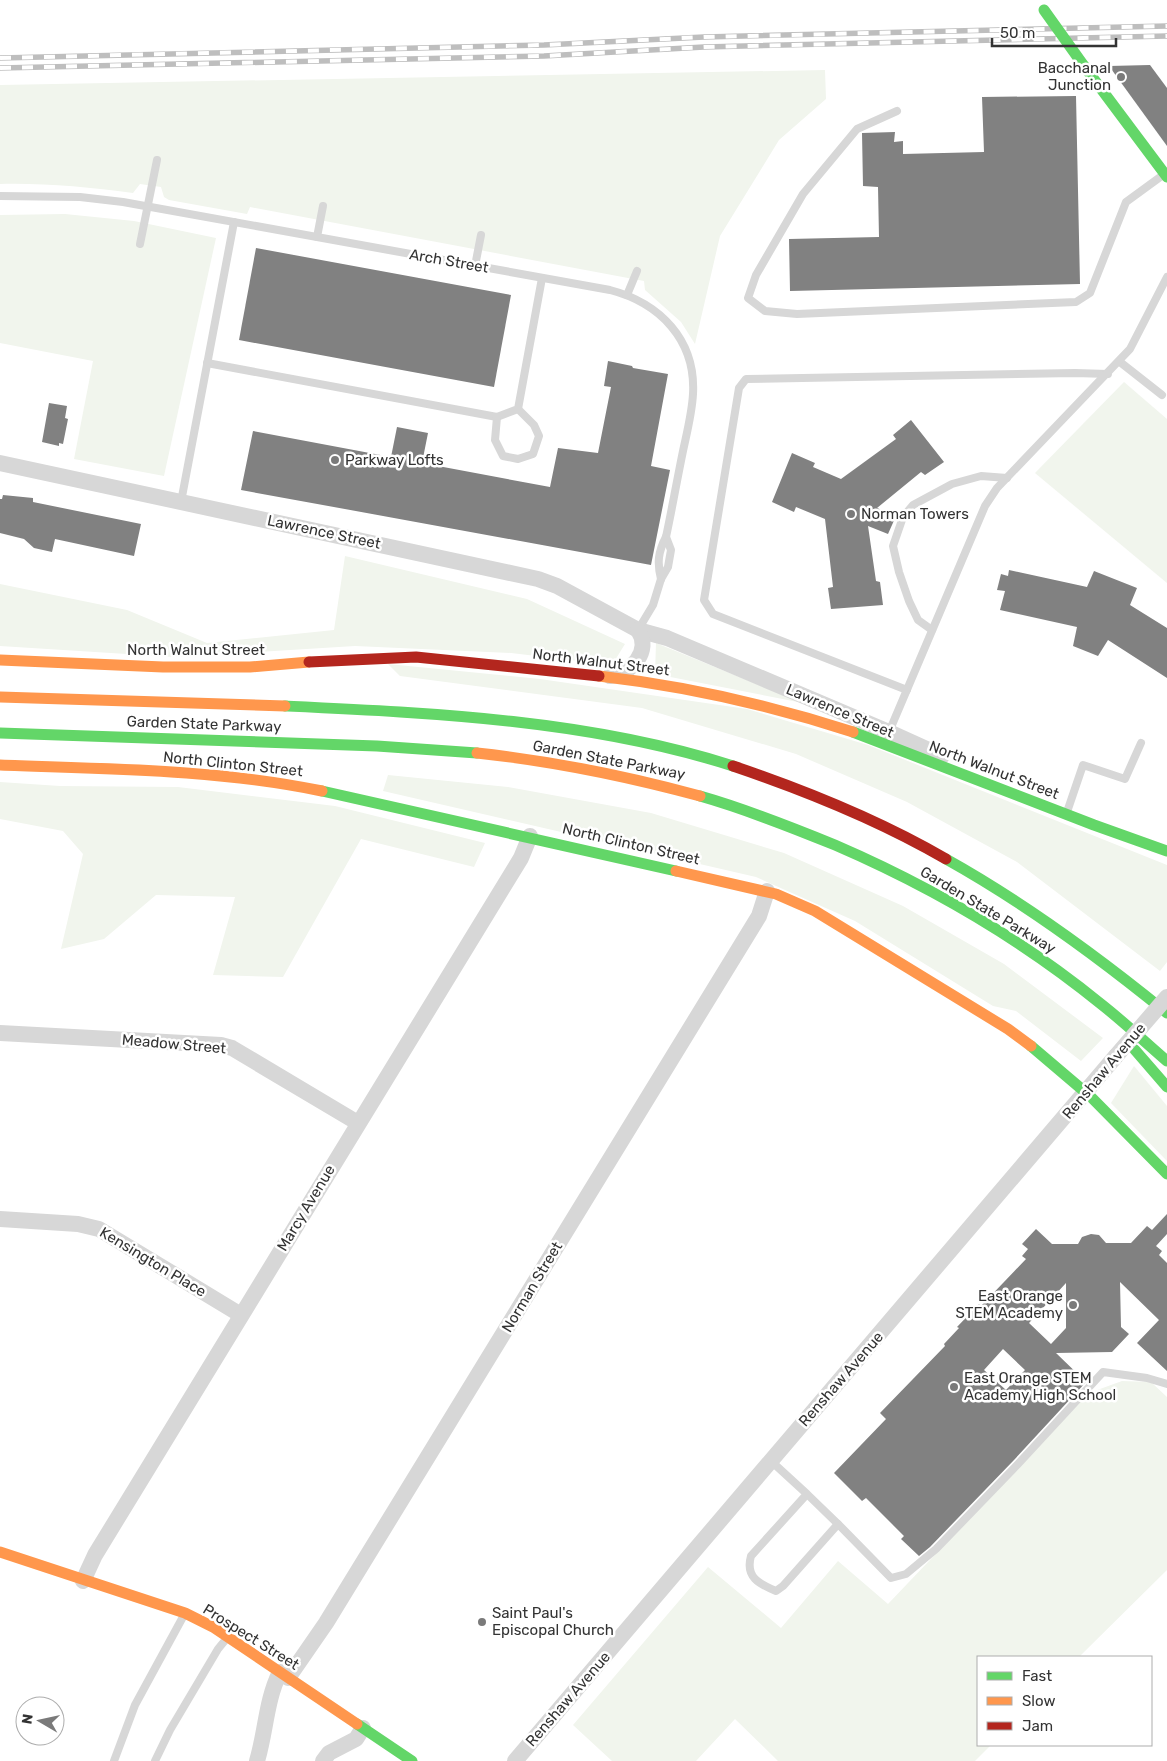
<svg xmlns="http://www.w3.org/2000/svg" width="1167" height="1761" font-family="Rubik,sans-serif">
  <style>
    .green { fill: #f1f5ed }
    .building { fill: #818181; fill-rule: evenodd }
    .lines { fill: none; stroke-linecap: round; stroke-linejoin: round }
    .lane { stroke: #d7d7d7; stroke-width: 8 }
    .street { stroke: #d7d7d7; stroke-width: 16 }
    .fast { stroke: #63d668; stroke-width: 11 }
    .slow { stroke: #ff974d; stroke-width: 11 }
    .jam { stroke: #b3261e; stroke-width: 11 }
    .rail-casing { stroke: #bebebe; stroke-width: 5.5 }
    .rail { stroke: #fff; stroke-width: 4; stroke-dasharray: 11; stroke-linecap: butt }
    .street-bridge { stroke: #d7d7d7; stroke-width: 16 }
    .fast-bridge { stroke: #63d668; stroke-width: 11 }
    .poi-dot { fill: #7a7a7a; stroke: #fff; stroke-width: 2 }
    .labels { text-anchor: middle; stroke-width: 5; stroke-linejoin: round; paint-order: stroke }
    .poi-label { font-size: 15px; fill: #333; stroke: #fff; text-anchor: start }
    .street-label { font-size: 15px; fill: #333; stroke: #fff }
  </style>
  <rect width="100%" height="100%" fill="#fff"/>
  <g class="green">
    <path d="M825 70 826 99 779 140 720 236 695 344 681 322 645 290 644 281 250 207 247 214 169 200 164 197 161 187 140 184 133 193C88 187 44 183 0 184V85Z"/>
    <polygon points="65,214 134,221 216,238 164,476 74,459 93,361 0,343 0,215"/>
    <polygon points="1124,382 1167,419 1167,583 1035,473"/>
    <polygon points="345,556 527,599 625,644 612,665 511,653 355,646 174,657 0,646 0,584 127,610 207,643 334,630"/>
    <polygon points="656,643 803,703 655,674"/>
    <polygon points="388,664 540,679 747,709 868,745 1167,865 1167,962 1160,971 1017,862 907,802 796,754 642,708 400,676"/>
    <polygon points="388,775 508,787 651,813 784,853 903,906 1004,964 1103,1038 1081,1061 1016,1011 993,1006 855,921 756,877 383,791"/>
    <polygon points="0,782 60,786 178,787 335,806 485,843 474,867 361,839 283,977 213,975 235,897 156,895 104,939 61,949 83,854 63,831 0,819"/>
    <polygon points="1134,1066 1167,1106 1167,1161 1111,1103"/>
    <polygon points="1122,1381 1151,1382 1167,1397 1167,1570 1079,1657 978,1657 978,1745 991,1745 975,1761 778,1761 735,1719 696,1761 612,1761 573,1725 708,1567 781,1628 838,1561 888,1604 1089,1393"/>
  </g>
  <g class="building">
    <polygon points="1150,65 1167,88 1167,146 1109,66"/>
    <polygon points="1076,96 1080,284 790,291 789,239 879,237 878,187 863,186 862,133 895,132 894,142 903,141 903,154 984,152 982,97"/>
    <polygon points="256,248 511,295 494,387 239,340"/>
    <polygon points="608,361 632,366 633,368 668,374 651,466 670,470 651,565 241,490 253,431 391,457 397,427 428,433 422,463 550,487 558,448 598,453 611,387 604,386"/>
    <polygon points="49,403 67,406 65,418 68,419 63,444 59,443 59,446 42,442"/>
    <polygon points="911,420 944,462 925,475 921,472 877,508 896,516 888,534 868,526 876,581 880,582 883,605 831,609 828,588 833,587 825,519 796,507 794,512 772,502 792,453 815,463 813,467 841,479 896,439 893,435"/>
    <polygon points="3,495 33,498 33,502 141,524 134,556 55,539 52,552 34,548 24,539 0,533 0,499 2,499"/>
    <polygon points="1009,570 1087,587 1094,571 1137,588 1130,605 1167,628 1167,678 1108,640 1098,656 1073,646 1077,627 1000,610 1005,591 997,590 1001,574 1008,576"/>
    <path d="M1167 1214V1234L1156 1246 1162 1251 1159 1255 1167 1263V1371L1137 1343 1159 1320 1120 1282 1121 1327 1129 1334 1112 1352 1056 1353 1086 1382 1014 1460 930 1547 919 1556 901 1539 904 1536 866 1498 862 1501 834 1473 886 1419 880 1413 945 1346 944 1344 959 1328 957 1327 979 1304 981 1306 1026 1259 1022 1256 1028 1249 1022 1244 1036 1229 1052 1244H1078L1082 1237 1091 1234 1099 1235 1106 1243H1131L1147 1226 1152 1230ZM1066 1283V1328L1051 1344 1029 1323ZM1003 1349 1025 1370 1006 1390 984 1370Z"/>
  </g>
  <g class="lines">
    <g class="lane">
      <polyline points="897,111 857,129 803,194 756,275 748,298 765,311 797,314 1076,302 1090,293 1126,202 1163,175"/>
      <path d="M0 196 80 197 123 202 610 290C660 303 696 340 693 394 692 413 687 432 683 451 677 480 672 509 666 537 658 552 657 563 661 579"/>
      <polyline points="317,237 323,206"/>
      <polyline points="140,244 157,160"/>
      <polyline points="475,266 481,235"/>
      <polyline points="627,295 637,271"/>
      <polyline points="1120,362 1162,395"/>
      <polyline points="207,363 497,417 518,409 542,278"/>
      <polyline points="497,417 495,440 503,456 518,459 533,454 539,436 534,425 518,409"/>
      <polyline points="181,502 234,222"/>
      <polyline points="638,630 653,605 661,579 668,567 671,550 666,537"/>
      <polyline points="932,630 918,620 909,601 899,572 893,546 903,517 913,505 952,484 981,476 1007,478"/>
      <polyline points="907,690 713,614 704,600 739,388 746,379 1075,373 1108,374"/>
      <polyline points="889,732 985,506 997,488 1130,349 1167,277"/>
      <polyline points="1067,812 1083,765 1125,779 1141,743"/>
      <path d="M771 1461 807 1494 838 1524 783 1586 776 1591C759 1584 745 1577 751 1556L807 1494"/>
      <polyline points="838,1524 891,1578 906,1574 936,1549 1018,1464 1103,1372 1147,1378 1167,1384"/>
      <polyline points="114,1761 135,1705 184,1615"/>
      <polyline points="155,1761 170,1730 218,1649 227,1638"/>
    </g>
    <g class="street">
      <polyline points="0,463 538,579 557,586 638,630 667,638 889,732 942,756"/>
      <path d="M610 676C631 674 652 651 638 630"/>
      <polyline points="0,1033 221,1045 232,1048 358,1123"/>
      <polyline points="0,1219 78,1224 99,1229 241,1315"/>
      <polyline points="83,1581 95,1555 521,858 530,836"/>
      <polyline points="288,1678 326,1623 759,916 767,891"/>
      <path d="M257 1761C266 1731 266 1700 280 1672"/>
      <polyline points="323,1761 329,1753 356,1739 363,1728"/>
      <polyline points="515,1761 1116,1056"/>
    </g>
    <g class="fast">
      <polyline points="1084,66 1167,177"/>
      <path d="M285 706C435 713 590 720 733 766"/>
      <polyline points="853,732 1094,825 1167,851"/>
      <polyline points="0,733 377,746 477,753"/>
      <polyline points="322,791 676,871"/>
      <path d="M700 796C746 809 791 827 835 845 930 886 1021 939 1101 1004 1124 1022 1145 1042 1167 1061"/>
      <path d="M946 859C1025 903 1097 956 1167 1013"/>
      <polyline points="1031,1046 1091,1097 1167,1174"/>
      <polyline points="1135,1050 1167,1087"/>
      <polyline points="357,1724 412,1761"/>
    </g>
    <g class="slow">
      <polyline points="0,660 163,667 250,667 309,662"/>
      <path d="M599 676C685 686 770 705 853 732"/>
      <polyline points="0,697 285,706"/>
      <path d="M477 753C553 761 626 776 700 796"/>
      <path d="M0 765C108 769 216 769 322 791"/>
      <polyline points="676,871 776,894 815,911 1008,1029 1031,1046"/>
      <polyline points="0,1552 185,1613 213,1627 357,1724"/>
    </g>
    <g class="jam">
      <polyline points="309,662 416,657 599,676"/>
      <path d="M733 766C807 791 879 820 946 859"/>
    </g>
    <defs>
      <g id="rail">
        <polyline points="0,58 544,45 704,37 1167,26"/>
        <polyline points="0,68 544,56 704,47 1167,36"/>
      </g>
    </defs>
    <use href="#rail" class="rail-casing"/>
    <use href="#rail" class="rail"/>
    <polyline class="street-bridge" points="1116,1056 1167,997"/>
    <polyline class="fast-bridge" points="1044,10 1084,66"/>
  </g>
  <g class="poi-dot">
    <circle cx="1121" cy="77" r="5"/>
    <circle cx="335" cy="460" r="5"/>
    <circle cx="851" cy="514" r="5"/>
    <circle cx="1073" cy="1305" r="5"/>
    <circle cx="954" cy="1387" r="5"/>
    <circle cx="482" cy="1622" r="5"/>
  </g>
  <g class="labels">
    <g class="poi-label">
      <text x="1111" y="73" text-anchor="end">Bacchanal<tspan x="1111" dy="17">Junction</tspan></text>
      <text x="345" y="465">Parkway Lofts</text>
      <text x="861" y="519">Norman Towers</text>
      <text x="1063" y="1301" text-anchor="end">East Orange<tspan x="1063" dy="17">STEM Academy</tspan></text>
      <text x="964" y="1383">East Orange STEM<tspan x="964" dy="17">Academy High School</tspan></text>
      <text x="492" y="1618">Saint Paul's<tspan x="492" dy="17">Episcopal Church</tspan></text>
    </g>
    <g class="street-label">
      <text transform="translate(449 261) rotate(10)" y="5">Arch Street</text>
      <text transform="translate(324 532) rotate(12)" y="5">Lawrence Street</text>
      <text x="196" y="655">North Walnut Street</text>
      <text transform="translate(601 662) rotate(7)" y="5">North Walnut Street</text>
      <text transform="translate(840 711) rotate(23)" y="5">Lawrence Street</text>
      <text transform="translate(204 724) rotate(2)" y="5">Garden State Parkway</text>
      <text transform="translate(609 760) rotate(11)" y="5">Garden State Parkway</text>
      <text transform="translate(233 764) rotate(6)" y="5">North Clinton Street</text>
      <text transform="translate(994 770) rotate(21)" y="5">North Walnut Street</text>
      <text transform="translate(631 844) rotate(13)" y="5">North Clinton Street</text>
      <text transform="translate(988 910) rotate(31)" y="5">Garden State Parkway</text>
      <text transform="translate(174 1044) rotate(5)" y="5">Meadow Street</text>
      <text transform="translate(1104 1071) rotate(-50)" y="5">Renshaw Avenue</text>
      <text transform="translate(306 1208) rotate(-59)" y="5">Marcy Avenue</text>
      <text transform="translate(153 1262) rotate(31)" y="5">Kensington Place</text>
      <text transform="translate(532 1287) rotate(-59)" y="5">Norman Street</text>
      <text transform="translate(841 1379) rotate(-49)" y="5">Renshaw Avenue</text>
      <text transform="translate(251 1637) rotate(32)" y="5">Prospect Street</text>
      <text transform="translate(568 1699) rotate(-49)" y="5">Renshaw Avenue</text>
    </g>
  </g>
  <rect x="977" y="1656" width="175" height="90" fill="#ffffff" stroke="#adadad"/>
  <rect x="987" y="1672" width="25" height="8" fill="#63d668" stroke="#adadad"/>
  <text x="1022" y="1681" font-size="15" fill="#333333">Fast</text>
  <rect x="987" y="1697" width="25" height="8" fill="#ff974d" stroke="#adadad"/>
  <text x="1022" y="1706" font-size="15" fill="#333333">Slow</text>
  <rect x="987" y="1722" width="25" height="8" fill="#b3261e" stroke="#adadad"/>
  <text x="1022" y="1731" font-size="15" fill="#333333">Jam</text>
  <g transform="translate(40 1721) rotate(279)"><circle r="24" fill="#ffffff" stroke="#adadad"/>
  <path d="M0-4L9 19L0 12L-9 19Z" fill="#7a7a7a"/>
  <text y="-8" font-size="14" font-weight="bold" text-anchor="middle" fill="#333333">N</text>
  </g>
  <path d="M992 38v8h124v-8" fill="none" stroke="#333333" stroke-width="2.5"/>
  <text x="1000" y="38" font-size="15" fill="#333333" stroke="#ffffff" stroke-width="4" paint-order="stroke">50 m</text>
</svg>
